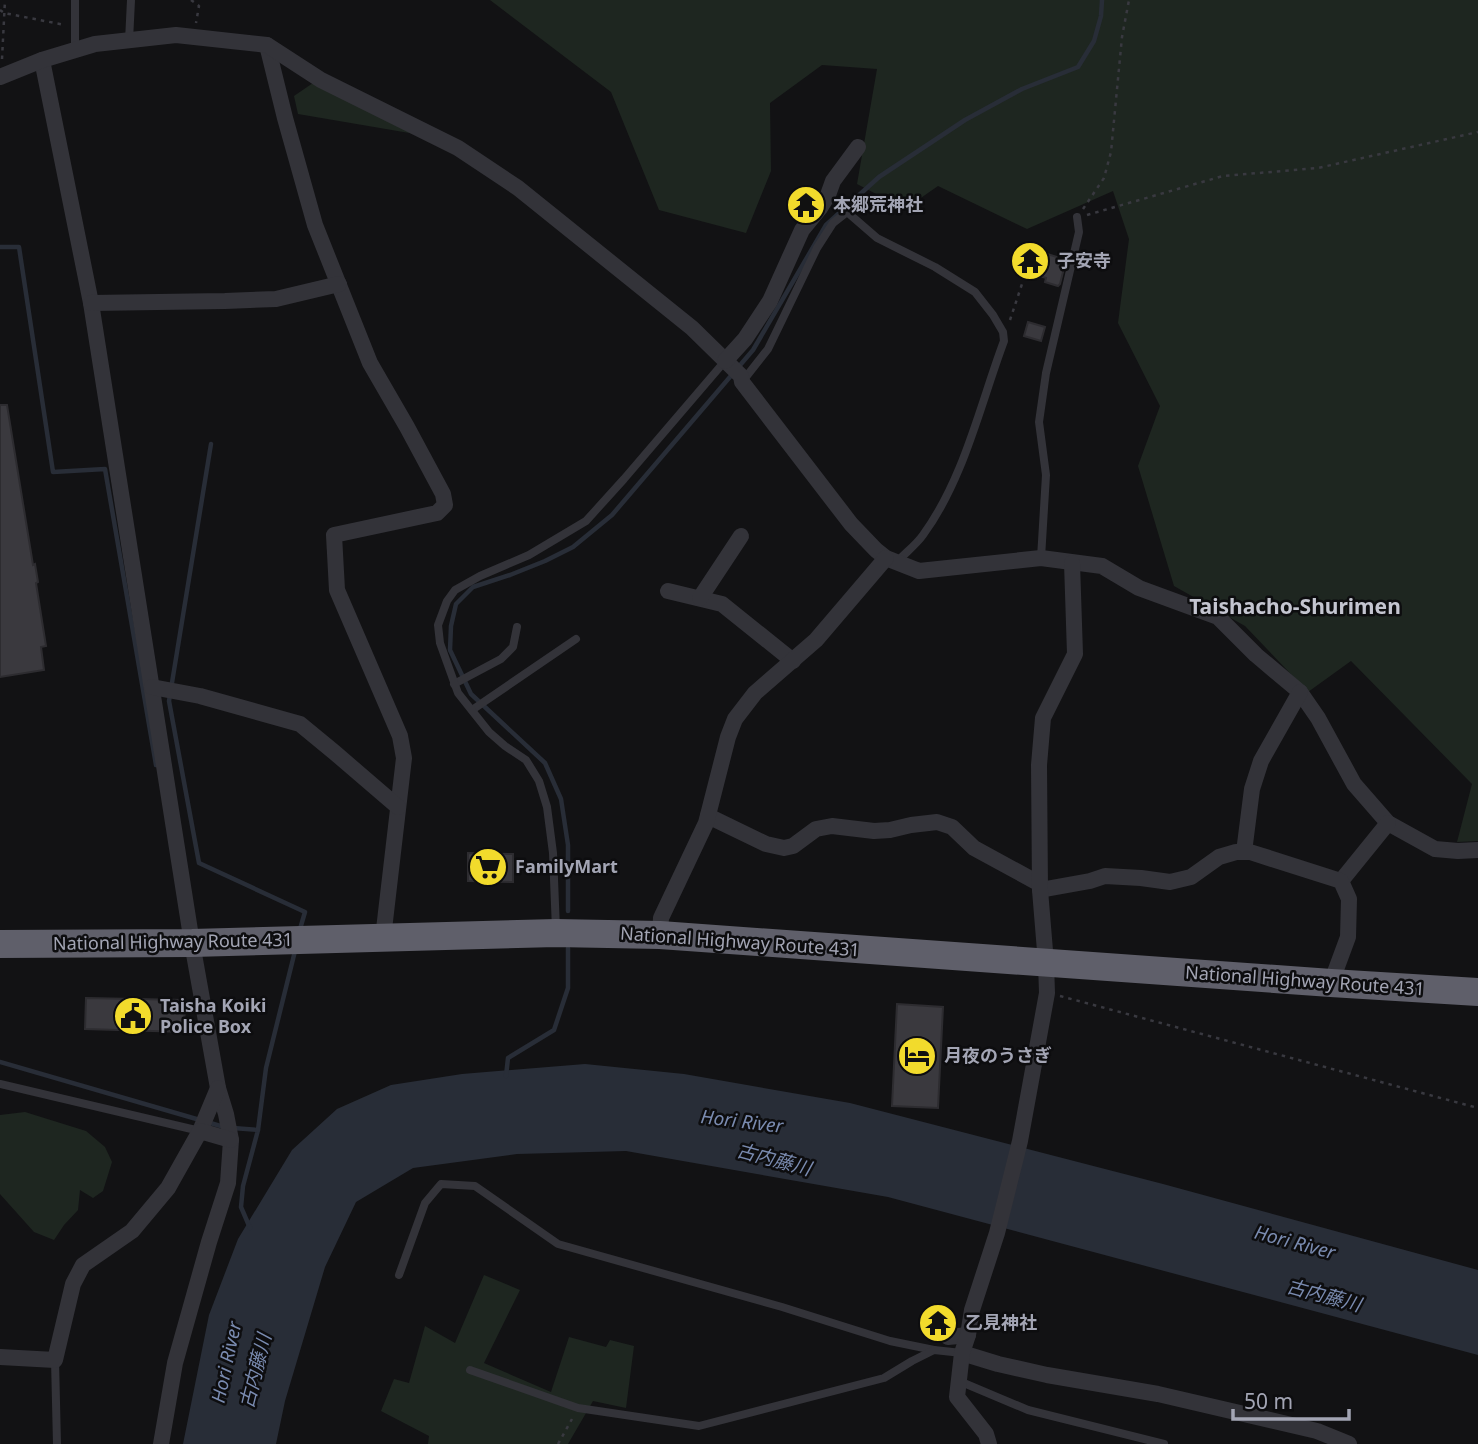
<svg xmlns="http://www.w3.org/2000/svg" width="1478" height="1444" font-family="'Noto Sans','Noto Sans JP',sans-serif">
  <style>
    .green { fill: #1e2620 }
    .water { fill: #282d37 }
    .lines { fill: none; stroke-linecap: round; stroke-linejoin: round }
    .stream { stroke: #282d37; stroke-width: 4.5 }
    .building { fill: #3a393e; stroke: #2d2c30; stroke-width: 2 }
    .path { stroke: #393940; stroke-width: 2.5; stroke-dasharray: 3.5 5; stroke-linecap: butt }
    .lane { stroke: #333339; stroke-width: 8 }
    .street { stroke: #333339; stroke-width: 16 }
    .highway { stroke: #5f5f6a; stroke-width: 28 }
    .labels { text-anchor: middle; stroke-width: 5; stroke-linejoin: round; paint-order: stroke }
    .poi-label { font-size: 18px; font-weight: bold; fill: #a3a5b4; stroke: #0d0d0f; text-anchor: start }
    .street-label { font-size: 18px; fill: #a3a5b4; stroke: #0d0d0f }
    .water-label { font-size: 19px; font-style: italic; fill: #7a8bb0; stroke: #0d0d0f }
    .quarter-label { font-size: 21px; font-weight: bold; fill: #c4c5d0; stroke: #0d0d0f }
  </style>
  <rect width="100%" height="100%" fill="#121214"/>
  <g class="green">
    <polygon points="490,0 1478,0 1478,841 1457,842 1472,784 1351,661 1308,692 1245,626 1174,586 1138,466 1160,406 1118,323 1129,239 1113,191 1027,229 938,186 905,209 857,184 877,69 822,65 770,103 771,171 746,233 659,210 611,92"/>
    <polygon points="313,83 421,135 298,114 294,96"/>
    <polygon points="25,1112 86,1131 105,1147 112,1162 103,1191 93,1198 80,1190 78,1210 64,1225 54,1240 34,1232 0,1194 0,1115"/>
    <polygon points="484,1275 520,1290 484,1363 551,1392 569,1337 606,1347 610,1340 634,1346 626,1408 593,1401 568,1444 428,1444 429,1436 381,1411 394,1379 409,1383 425,1326 455,1343"/>
  </g>
  <polygon class="water" points="585,1064 684,1074 850,1103 1163,1184 1478,1270 1478,1355 888,1197 626,1151 517,1154 413,1168 356,1202 325,1267 285,1401 276,1444 183,1444 209,1315 238,1239 292,1150 337,1109 391,1085 462,1074"/>
  <g class="lines">
    <g class="stream">
      <polyline points="0,247 19,247 53,472 105,469 156,765"/>
      <polyline points="211,444 169,701 199,863 305,912 300,929"/>
      <polyline points="568,911 568,845 561,799 545,763 471,694 450,650 451,626 456,604 473,587 510,575 545,561 573,547 612,515 753,350 826,225 879,177 965,120 1022,89 1078,67 1094,41 1101,16 1102,0"/>
      <polyline points="0,1062 224,1127"/>
      <polyline points="506,1076 508,1058 554,1030 568,988 568,948"/>
      <polyline points="233,1128 258,1130 243,1186 241,1207 250,1228"/>
      <polyline points="258,1130 266,1068 295,951"/>
    </g>
  </g>
  <g class="building">
    <polygon points="1029,248 1066,260 1060,284 1058,286 1045,282 1046,278 1022,270"/>
    <polygon points="1028,322 1045,327 1041,341 1024,336"/>
    <polygon points="0,405 7,405 33,565 35,564 38,582 36,583 46,646 41,647 44,670 0,677"/>
    <polygon points="468,853 513,854 513,882 468,881"/>
    <polygon points="86,998 184,1000 185,1032 85,1029"/>
    <polygon points="897,1004 943,1007 938,1108 892,1106"/>
  </g>
  <g class="lines">
    <g class="path">
      <polyline points="191,0 199,6 196,23"/>
      <polyline points="0,10 4,13 65,25"/>
      <polyline points="2,59 5,0"/>
      <polyline points="1083,209 1104,178 1111,152 1122,37 1129,0"/>
      <polyline points="1087,215 1223,176 1318,168 1478,132"/>
      <polyline points="1010,320 1022,284"/>
      <polyline points="1060,996 1478,1108"/>
      <polyline points="558,1444 572,1419"/>
    </g>
    <g class="lane">
      <polyline points="75,0 75,49"/>
      <polyline points="129,41 131,0"/>
      <path d="M742 382 768 349 817 248 833 223 847 212 877 238 935 267 975 292 993 315 1003 332 1004 341C980 405 964 479 923 535 916 545 905 553 897 562"/>
      <polyline points="1041,558 1046,475 1039,422 1046,373 1079,232 1077,217"/>
      <polyline points="454,684 501,659 513,647 517,627"/>
      <polyline points="472,710 576,639"/>
      <polyline points="556,930 553,853 547,807 539,781 526,760 505,746 489,732 458,693 440,643 438,625 447,601 455,590 480,576 529,555 586,521 624,479 725,361"/>
      <polyline points="0,1084 200,1131"/>
      <polyline points="399,1275 425,1203 441,1184 475,1186 558,1244 782,1307 890,1341 934,1350"/>
      <polyline points="55,1360 57,1444"/>
      <polyline points="470,1370 578,1408 699,1426 884,1378 912,1361 934,1350 962,1353"/>
      <polyline points="959,1381 1028,1410 1164,1444"/>
    </g>
    <g class="street">
      <polyline points="267,45 285,118 315,225 370,363 407,427 443,494 445,505 437,513 334,535 337,590 400,736 404,758 383,938"/>
      <polyline points="42,60 91,303 192,943 218,1088 226,1114 231,1140 228,1183 209,1242 175,1363 161,1444"/>
      <polyline points="0,77 42,60 95,44 176,35 267,45 321,80 458,148 518,188 692,328 741,376 742,382 851,524 876,550 886,558 919,571 1041,558 1102,566 1139,588 1218,617 1256,655 1300,692 1318,718 1354,784 1388,823 1435,849 1458,851 1478,850"/>
      <polyline points="91,303 225,301 276,299 339,284"/>
      <polyline points="725,361 745,339 770,301 802,230 820,208 828,195 833,181 858,147"/>
      <polyline points="668,591 722,604 793,661"/>
      <polyline points="700,598 741,536"/>
      <polyline points="152,687 200,696 300,724 334,752 398,807"/>
      <polyline points="708,816 766,844 784,848 793,846 816,829 832,826 874,831 890,830 911,825 937,822 952,827 974,848 1040,884"/>
      <polyline points="1244,852 1252,789 1261,761 1300,692"/>
      <polyline points="1341,881 1388,823"/>
      <polyline points="1040,890 1090,881 1105,876 1141,878 1170,882 1191,877 1219,857 1236,852 1250,852 1341,881 1349,899 1348,937 1331,983"/>
      <polyline points="660,935 661,918 706,823 728,737 735,719 755,693 816,640 886,558"/>
      <polyline points="200,1131 218,1088"/>
      <polyline points="948,1337 968,1335"/>
      <polyline points="962,1353 998,1364 1047,1375 1158,1394 1317,1431 1349,1444"/>
      <polyline points="0,1357 55,1360 73,1284 83,1265 132,1231 168,1188 200,1131 231,1140"/>
      <polyline points="989,1444 986,1434 957,1397 962,1353 968,1335 972,1310 997,1233 1020,1141 1047,993 1046,963 1040,890 1039,765 1043,718 1075,654 1072,563"/>
    </g>
    <polyline class="highway" points="0,944 192,943 556,933 660,935 1331,983 1478,992"/>
  </g>
  <defs>
    <symbol id="temple-disc" viewBox="-11 -11 22 22"><circle r="9.5" fill="#f2db2c" stroke="#0d0d0f"/><path d="M0-6L5-2H3V0L6.5 2.5H4V6H1.5V3h-3V6H-4V2.5H-6.5L-3 0V-2H-5Z" fill="#111"/></symbol>
    <symbol id="supermarket-disc" viewBox="-11 -11 22 22"><circle r="9.5" fill="#f2db2c" stroke="#0d0d0f"/><path d="M-6-5.5h2.5l.6 2H6L4.5 2H-2.5L-4.4-4H-6ZM-1.5 3.2a1.3 1.3 0 1 0 .1 0ZM3 3.2a1.3 1.3 0 1 0 .1 0Z" fill="#111"/></symbol>
    <symbol id="civic-disc" viewBox="-11 -11 22 22"><circle r="9.5" fill="#f2db2c" stroke="#0d0d0f"/><path d="M-.6-6.5H3V-4.5H.6V-3L4-1V1h2V6H-6V1h2V-1L-.6-3ZM-1.2 2.5V6h2.4V2.5Z" fill="#111"/></symbol>
    <symbol id="hotel-disc" viewBox="-11 -11 22 22"><circle r="9.5" fill="#f2db2c" stroke="#0d0d0f"/><path d="M-6-4.5h1.5V1H6V5H4.5V3h-9V5H-6ZM-4 0a1.8 1.8 0 1 1 3.6 0ZM.5 0V-2.5h3Q6-2.5 6 0Z" fill="#111"/></symbol>
  </defs>
  <g fill-rule="evenodd">
    <use href="#temple-disc" x="784" y="183" width="44" height="44"/>
    <use href="#temple-disc" x="1008" y="239" width="44" height="44"/>
    <use href="#supermarket-disc" x="466" y="845" width="44" height="44"/>
    <use href="#civic-disc" x="111" y="994" width="44" height="44"/>
    <use href="#hotel-disc" x="895" y="1034" width="44" height="44"/>
    <use href="#temple-disc" x="916" y="1301" width="44" height="44"/>
  </g>
  <g class="labels">
    <g class="poi-label">
      <text x="833" y="211">本郷荒神社</text>
      <text x="1057" y="267">子安寺</text>
      <text x="515" y="873">FamilyMart</text>
      <text x="160" y="1012">Taisha Koiki<tspan x="160" dy="21">Police Box</tspan></text>
      <text x="944" y="1062">月夜のうさぎ</text>
      <text x="965" y="1329">乙見神社</text>
    </g>
    <g class="street-label">
      <text transform="translate(173 942) rotate(-1)" y="6">National Highway Route 431</text>
      <text transform="translate(740 942) rotate(4)" y="6">National Highway Route 431</text>
      <text transform="translate(1305 981) rotate(4)" y="6">National Highway Route 431</text>
    </g>
    <g class="water-label">
      <text transform="translate(742 1121) rotate(7)" y="7">Hori River</text>
      <text transform="translate(774 1159) rotate(15)" y="7">古内藤川</text>
      <text transform="translate(1295 1242) rotate(15)" y="7">Hori River</text>
      <text transform="translate(1324 1295) rotate(15)" y="7">古内藤川</text>
      <text transform="translate(226 1362) rotate(-78)" y="7">Hori River</text>
      <text transform="translate(255 1371) rotate(-76)" y="7">古内藤川</text>
    </g>
    <g class="quarter-label">
      <text x="1295" y="614">Taishacho-Shurimen</text>
    </g>
  </g>
  <path d="M1233 1409v10h116v-10" fill="none" stroke="#a3a5b4" stroke-width="3.5"/>
  <text x="1244" y="1409" font-size="21" fill="#a3a5b4" stroke="#0d0d0f" stroke-width="5" paint-order="stroke">50 m</text>
</svg>
